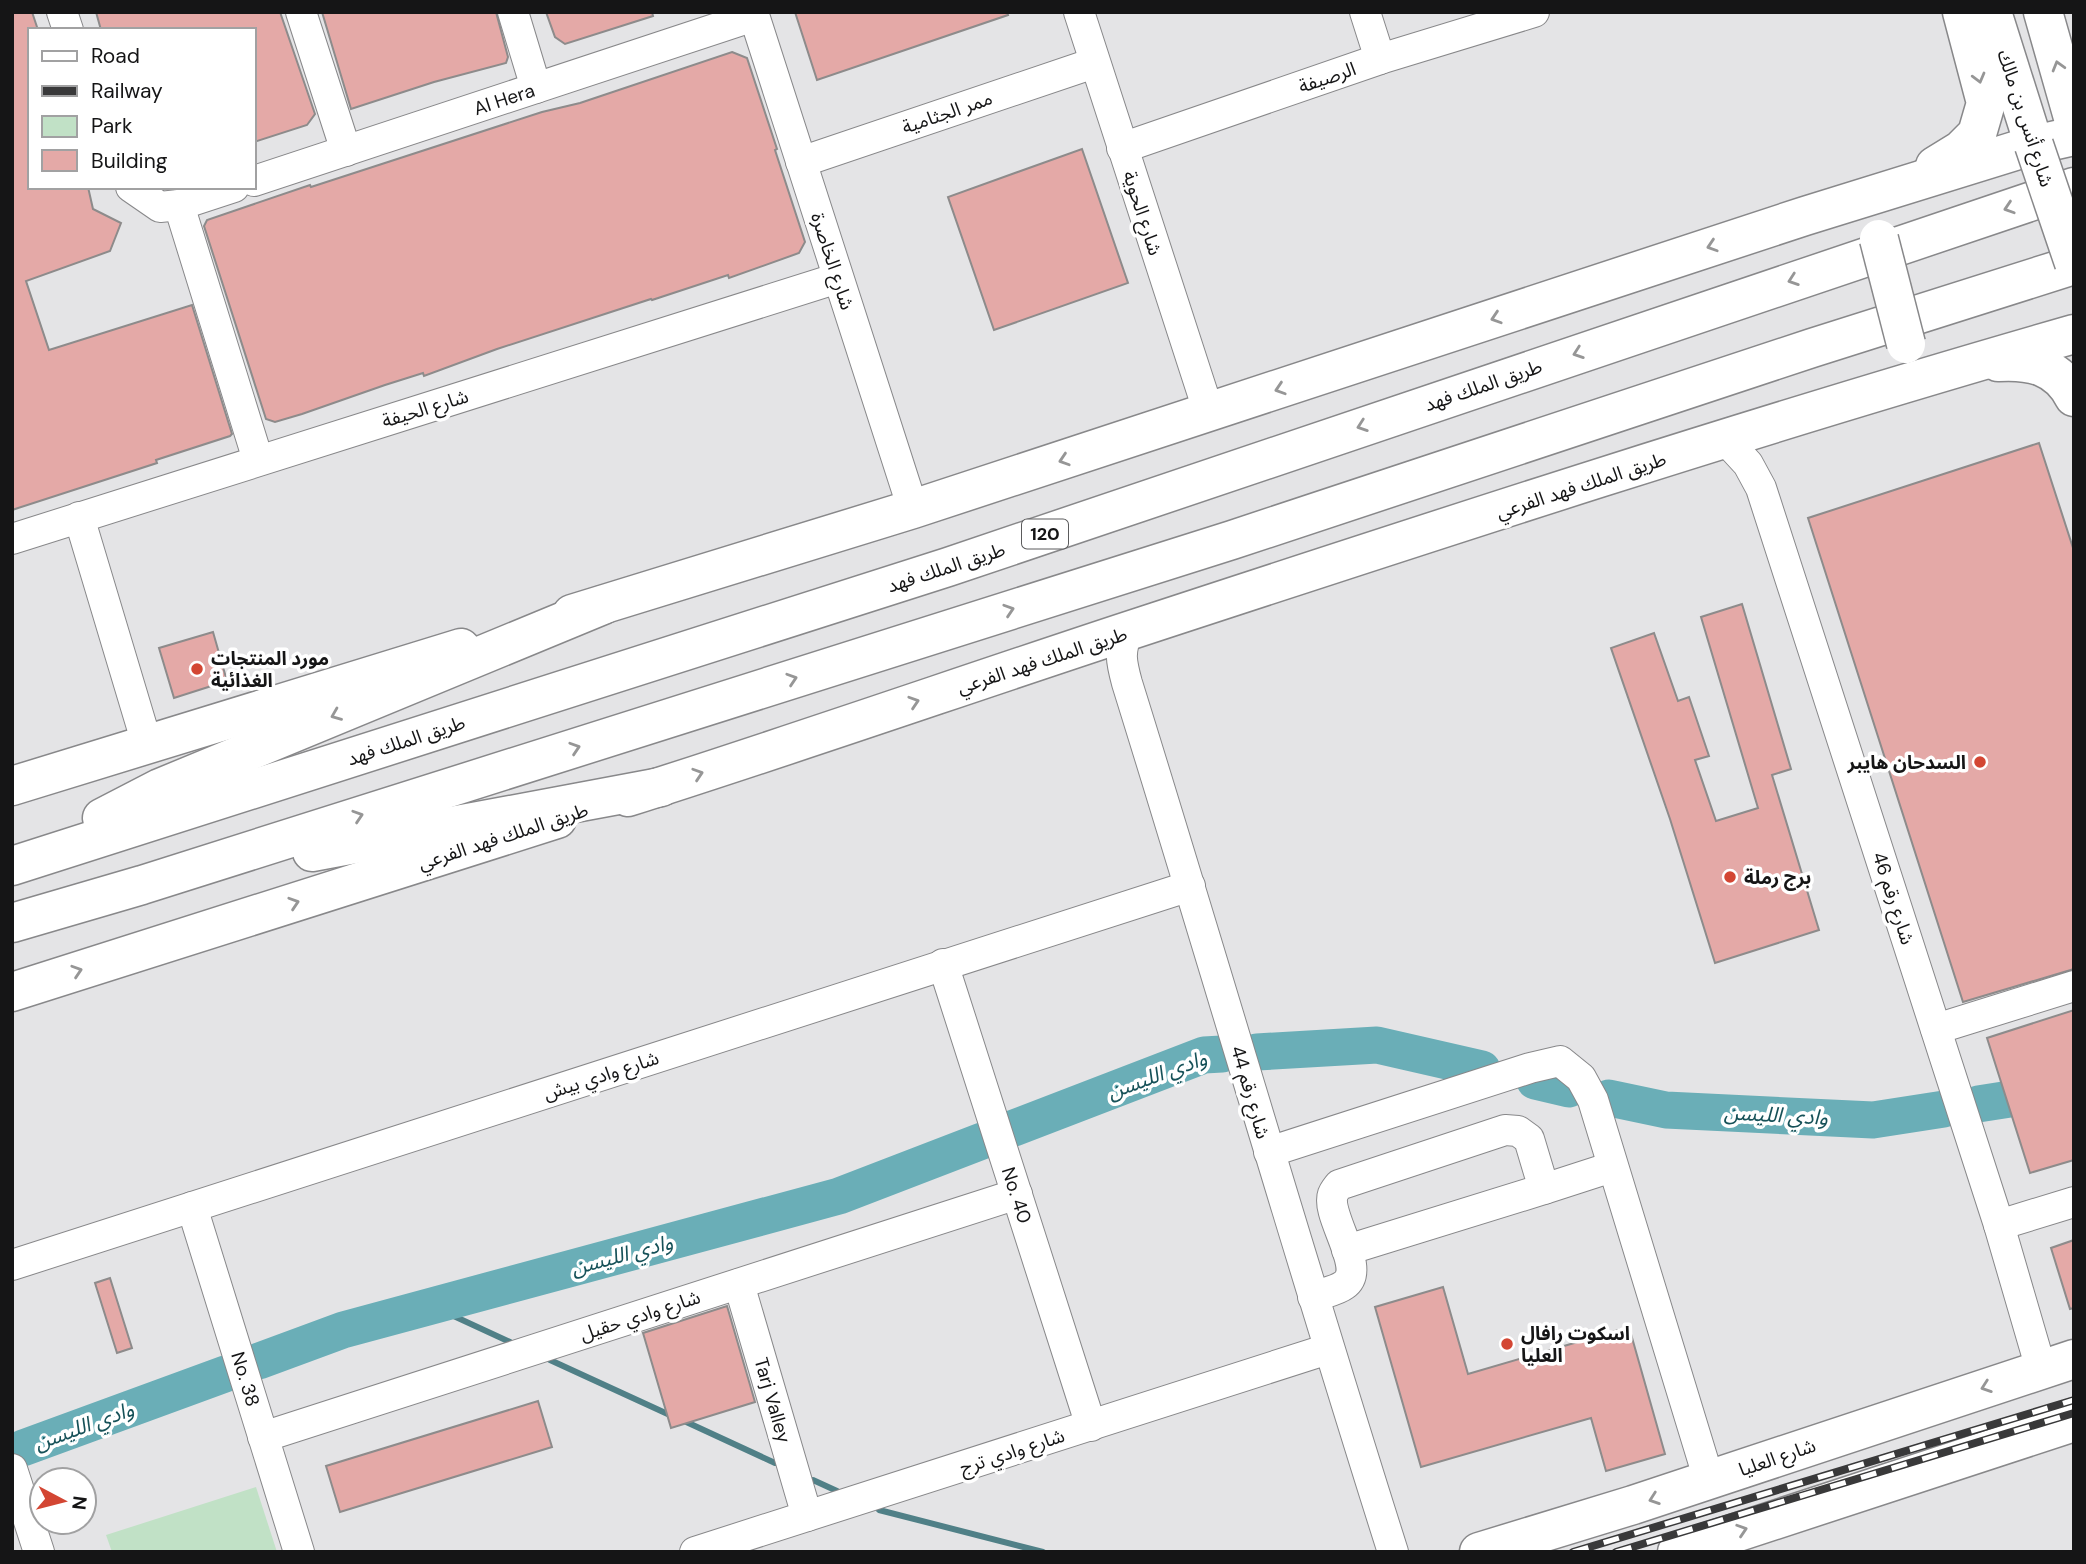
<svg xmlns="http://www.w3.org/2000/svg" width="2086" height="1564" font-family="'DM Sans','Noto Sans Arabic',sans-serif">
  <style>
    .green { fill: #c1e1c6 }
    .lines { fill: none; stroke-linecap: round; stroke-linejoin: round }
    .stream { stroke: #508087; stroke-width: 6 }
    .river { stroke: #6aaeb7; stroke-width: 37 }
    .building { fill: #e4a9a7; stroke: #8d8b8b; stroke-width: 2 }
    .minor-casing { stroke: #88888a; stroke-width: 32 }
    .major-casing { stroke: #88888a; stroke-width: 41 }
    .highway-casing { stroke: #88888a; stroke-width: 41 }
    .minor { stroke: #fff; stroke-width: 30 }
    .major { stroke: #fff; stroke-width: 38 }
    .highway { stroke: #fff; stroke-width: 38 }
    .rail-casing { stroke: #39393a; stroke-width: 8 }
    .rail { stroke: #fff; stroke-width: 5; stroke-dasharray: 16; stroke-linecap: butt }
    .major-bridge-casing { stroke: #88888a; stroke-width: 41; stroke-linecap: butt }
    .major-bridge { stroke: #fff; stroke-width: 38 }
    .oneway { stroke: #969696 }
    .poi-dot { fill: #d34633; stroke: #fff; stroke-width: 2.5 }
    .labels { text-anchor: middle; stroke-width: 7; stroke-linejoin: round; paint-order: stroke }
    .shield { fill: #fff; stroke: #5b5b5c; stroke-width: 2 }
    .shield-label { font-size: 18px; font-weight: bold; fill: #151516 }
    .street-label { font-size: 19px; fill: #151516; stroke: #fff }
    .poi-label { font-size: 19px; font-weight: bold; fill: #151516; stroke: #fff; text-anchor: start }
    .water-label { font-size: 21px; font-style: italic; fill: #165158; stroke: #fff }
  </style>
  <rect width="100%" height="100%" fill="#e4e4e6"/>
  <polygon class="green" points="256,1487 277,1552 112,1552 106,1535"/>
  <g class="lines">
    <g class="stream">
      <polyline points="432,1306 510,1342"/>
      <polyline points="550,1360 672,1416"/>
      <polyline points="682,1420 775,1463"/>
      <polyline points="813,1480 837,1491"/>
      <polyline points="879,1510 1043,1552"/>
    </g>
    <g class="river">
      <polyline points="1257,1052 1377,1045 1482,1069"/>
      <polyline points="1535,1081 1569,1089"/>
      <polyline points="1609,1098 1666,1110 1873,1120 1944,1109"/>
      <polyline points="1978,1104 2055,1092"/>
      <polyline points="1014,1128 1204,1055 1222,1054"/>
      <polyline points="259,1361 343,1330 839,1196 982,1141"/>
      <polyline points="23,1448 225,1374"/>
    </g>
  </g>
  <g class="building">
    <polygon points="12,12 32,12 38,30 30,30 30,187 88,187 93,209 121,223 110,251 26,281 49,350 192,305 232,434 230,436 156,460 157,463 12,510"/>
    <polygon points="96,12 280,12 315,114 307,125 254,142 254,30 101,30"/>
    <polygon points="322,12 496,12 508,57 506,63 434,82 351,109"/>
    <polygon points="546,12 652,12 653,16 565,44 555,37"/>
    <polygon points="795,12 1007,12 1008,15 817,80"/>
    <polygon points="732,52 747,58 777,149 775,150 805,242 799,253 729,278 728,275 652,300 651,299 497,349 424,376 423,373 385,385 302,414 275,422 266,419 204,226 207,220 310,185 311,187 542,112 580,103"/>
    <polygon points="1082,149 1128,283 994,330 948,197"/>
    <polygon points="2039,443 2074,551 2074,969 1963,1002 1808,518"/>
    <polygon points="1742,604 1791,769 1772,775 1819,930 1715,963 1670,819 1611,648 1654,633 1678,701 1689,697 1709,756 1695,760 1716,821 1758,808 1701,617"/>
    <polygon points="213,632 227,681 174,698 159,648"/>
    <polygon points="2074,1010 2074,1160 2030,1173 1987,1038"/>
    <polygon points="2074,1240 2074,1308 2070,1309 2051,1248"/>
    <polygon points="110,1278 132,1348 117,1353 95,1283"/>
    <polygon points="1443,1287 1468,1374 1629,1327 1665,1454 1606,1471 1591,1418 1421,1467 1375,1307"/>
    <polygon points="727,1306 755,1402 671,1428 643,1333"/>
    <polygon points="538,1401 552,1447 340,1512 326,1466"/>
  </g>
  <g class="lines">
    <defs>
      <g id="minor">
        <polyline points="62,12 68,30"/>
        <polyline points="301,12 346,151"/>
        <polyline points="513,12 536,88"/>
        <polyline points="753,12 913,509"/>
        <polyline points="1079,12 1209,413"/>
        <polyline points="1365,12 1380,59"/>
        <polyline points="1122,148 1380,59 1534,12"/>
        <polyline points="801,162 1094,63"/>
        <polyline points="254,181 754,16"/>
        <polyline points="131,187 160,207 179,205 234,187"/>
        <polyline points="179,205 258,460"/>
        <polyline points="1725,439 1748,464 1761,488 1999,1225 2041,1369"/>
        <polyline points="79,517 147,744"/>
        <polyline points="12,539 838,278"/>
        <path d="M1128 631C1119 652 1121 661 1127 683 1217 972 1301 1263 1393 1552"/>
        <polyline points="943,964 1091,1426"/>
        <polyline points="1936,1029 2074,986"/>
        <polyline points="1269,1152 1530,1068 1560,1061 1581,1078 1593,1100 1709,1480"/>
        <polyline points="192,1207 299,1552"/>
        <polyline points="1999,1225 2074,1202"/>
        <polyline points="1347,1250 1544,1189"/>
        <polyline points="12,1265 1190,886"/>
        <polyline points="739,1284 807,1516"/>
        <path d="M1313 1297C1322 1293 1336 1291 1344 1285 1368 1269 1325 1216 1333 1194 1333 1193 1338 1186 1339 1185L1505 1130 1518 1131 1529 1139 1544 1189 1612 1167"/>
        <polyline points="263,1437 1017,1194"/>
        <polyline points="12,1469 39,1552"/>
        <polyline points="695,1552 1328,1349"/>
      </g>
      <g id="major">
        <polyline points="1992,12 2034,145"/>
        <polyline points="2043,12 2074,121"/>
        <polyline points="1935,166 1961,150 1977,134 1986,103 1962,12"/>
        <path d="M1998 362C2031 360 2058 366 2074 397"/>
        <polyline points="572,614 913,509 1805,216 2034,145 2074,136"/>
        <polyline points="12,786 461,648"/>
        <path d="M628 797C795 744 961 686 1128 631 1442 528 1756 425 2074 334"/>
        <polyline points="12,992 557,819"/>
        <polyline points="1479,1552 1633,1505 2074,1359"/>
        <polyline points="1677,1552 2074,1422"/>
      </g>
      <g id="highway">
        <polyline points="102,818 160,788 603,605"/>
        <polyline points="312,852 661,787"/>
        <polyline points="12,866 948,567 2074,187"/>
        <polyline points="12,923 142,885 1232,540 1812,348 2074,265"/>
      </g>
    </defs>
    <use href="#minor" class="minor-casing"/>
    <use href="#major" class="major-casing"/>
    <use href="#highway" class="highway-casing"/>
    <use href="#minor" class="minor"/>
    <use href="#major" class="major"/>
    <use href="#highway" class="highway"/>
    <defs>
      <g id="rail">
        <polyline points="1573,1552 2074,1400"/>
        <polyline points="1616,1552 2074,1413"/>
      </g>
    </defs>
    <use href="#rail" class="rail-casing"/>
    <use href="#rail" class="rail"/>
    <defs>
      <g id="major-bridge">
        <polyline points="2034,145 2074,263"/>
        <polyline points="1879,239 1906,344"/>
      </g>
    </defs>
    <use href="#major-bridge" class="major-bridge-casing"/>
    <use href="#major-bridge" class="major-bridge"/>
  </g>
  <defs><path id="oneway-chevron" d="M-2-3.5L2.5 0L-2 3.5" fill="none" stroke-width="1.6" stroke-linecap="round" stroke-linejoin="round" transform="scale(1.75)"/></defs>
  <g class="oneway">
    <use href="#oneway-chevron" transform="translate(2058 66) rotate(-106)"/>
    <use href="#oneway-chevron" transform="translate(1979 78) rotate(75)"/>
    <use href="#oneway-chevron" transform="translate(2009 208) rotate(162)"/>
    <use href="#oneway-chevron" transform="translate(1712 246) rotate(162)"/>
    <use href="#oneway-chevron" transform="translate(1793 280) rotate(161)"/>
    <use href="#oneway-chevron" transform="translate(1496 318) rotate(162)"/>
    <use href="#oneway-chevron" transform="translate(1578 353) rotate(161)"/>
    <use href="#oneway-chevron" transform="translate(1280 389) rotate(162)"/>
    <use href="#oneway-chevron" transform="translate(1362 426) rotate(161)"/>
    <use href="#oneway-chevron" transform="translate(1064 460) rotate(162)"/>
    <use href="#oneway-chevron" transform="translate(1009 610) rotate(-18)"/>
    <use href="#oneway-chevron" transform="translate(792 679) rotate(-18)"/>
    <use href="#oneway-chevron" transform="translate(914 702) rotate(-18)"/>
    <use href="#oneway-chevron" transform="translate(336 715) rotate(158)"/>
    <use href="#oneway-chevron" transform="translate(575 748) rotate(-18)"/>
    <use href="#oneway-chevron" transform="translate(698 774) rotate(-18)"/>
    <use href="#oneway-chevron" transform="translate(358 816) rotate(-18)"/>
    <use href="#oneway-chevron" transform="translate(294 903) rotate(-18)"/>
    <use href="#oneway-chevron" transform="translate(77 971) rotate(-18)"/>
    <use href="#oneway-chevron" transform="translate(1986 1387) rotate(161)"/>
    <use href="#oneway-chevron" transform="translate(1654 1499) rotate(161)"/>
    <use href="#oneway-chevron" transform="translate(1742 1530) rotate(-18)"/>
  </g>
  <g class="poi-dot">
    <circle cx="197" cy="669" r="7"/>
    <circle cx="1980" cy="762" r="7"/>
    <circle cx="1730" cy="877" r="7"/>
    <circle cx="1507" cy="1344" r="7"/>
  </g>
  <g class="labels">
    <rect class="shield" x="1022" y="519.5" width="46" height="29" rx="5"/>
    <g class="shield-label">
      <text x="1045" y="540">120</text>
    </g>
    <g class="street-label">
      <text transform="translate(1327 77) rotate(-19)" y="7">الرصيفة</text>
      <text transform="translate(504 99) rotate(-18)" y="7">Al Hera</text>
      <text transform="translate(947 112) rotate(-19)" y="7">ممر الجثامية</text>
      <text transform="translate(2026 118) rotate(72)" y="7">شارع أنس بن مالك</text>
      <text transform="translate(1143 213) rotate(72)" y="7">شارع الحوية</text>
      <text transform="translate(833 261) rotate(72)" y="7">شارع الخاصرة</text>
      <text transform="translate(1483 385) rotate(-19)" y="7">طريق الملك فهد</text>
      <text transform="translate(425 408) rotate(-17)" y="7">شارع الحيفة</text>
      <text transform="translate(1581 485) rotate(-18)" y="7">طريق الملك فهد الفرعي</text>
      <text transform="translate(946 567) rotate(-18)" y="7">طريق الملك فهد</text>
      <text transform="translate(1042 660) rotate(-18)" y="7">طريق الملك فهد الفرعي</text>
      <text transform="translate(406 740) rotate(-18)" y="7">طريق الملك فهد</text>
      <text transform="translate(503 836) rotate(-18)" y="7">طريق الملك فهد الفرعي</text>
      <text transform="translate(1894 898) rotate(72)" y="7">شارع رقم 46</text>
      <text transform="translate(601 1075) rotate(-18)" y="7">شارع وادي بيش</text>
      <text transform="translate(1251 1092) rotate(74)" y="7">شارع رقم 44</text>
      <text transform="translate(1017 1195) rotate(72)" y="7">No. 40</text>
      <text transform="translate(640 1315) rotate(-18)" y="7">شارع وادي حقيل</text>
      <text transform="translate(246 1379) rotate(73)" y="7">No. 38</text>
      <text transform="translate(773 1400) rotate(74)" y="7">Tarj Valley</text>
      <text transform="translate(1012 1451) rotate(-18)" y="7">شارع وادي ترج</text>
      <text transform="translate(1777 1457) rotate(-19)" y="7">شارع العليا</text>
    </g>
    <g class="poi-label">
      <text x="211" y="665">مورد المنتجات<tspan x="211" dy="22">الغذائية</tspan></text>
      <text x="1966" y="769" text-anchor="end">السدحان هايبر</text>
      <text x="1744" y="884">برج رملة</text>
      <text x="1521" y="1340">اسكوت رافال<tspan x="1521" dy="22">العليا</tspan></text>
    </g>
    <g class="water-label">
      <text transform="translate(1157 1075) rotate(-20)" y="7">وادي الليسن</text>
      <text transform="translate(1776 1115) rotate(3)" y="7">وادي الليسن</text>
      <text transform="translate(622 1255) rotate(-15)" y="7">وادي الليسن</text>
      <text transform="translate(84 1426) rotate(-20)" y="7">وادي الليسن</text>
    </g>
  </g>
  <rect width="2086" height="1564" fill="none" stroke="#151516" stroke-width="28"/>
  <rect x="28" y="28" width="228" height="161" fill="#ffffff" stroke="#a1a1a2" stroke-width="2"/>
  <rect x="42" y="51" width="35" height="10" fill="#ffffff" stroke="#a1a1a2" stroke-width="2"/>
  <text x="91" y="63" font-size="21" fill="#151516">Road</text>
  <rect x="42" y="86" width="35" height="10" fill="#39393a" stroke="#a1a1a2" stroke-width="2"/>
  <text x="91" y="98" font-size="21" fill="#151516">Railway</text>
  <rect x="42" y="116" width="35" height="21" fill="#c1e1c6" stroke="#a1a1a2" stroke-width="2"/>
  <text x="91" y="133" font-size="21" fill="#151516">Park</text>
  <rect x="42" y="150" width="35" height="21" fill="#e4a9a7" stroke="#a1a1a2" stroke-width="2"/>
  <text x="91" y="168" font-size="21" fill="#151516">Building</text>
  <g transform="translate(63 1501) rotate(97)"><circle r="33" fill="#ffffff" stroke="#a1a1a2" stroke-width="2"/>
  <path d="M0-5L12 26L0 18L-12 26Z" fill="#d34633"/>
  <text y="-10" font-size="19" font-weight="bold" text-anchor="middle" fill="#151516">N</text>
  </g>
</svg>
